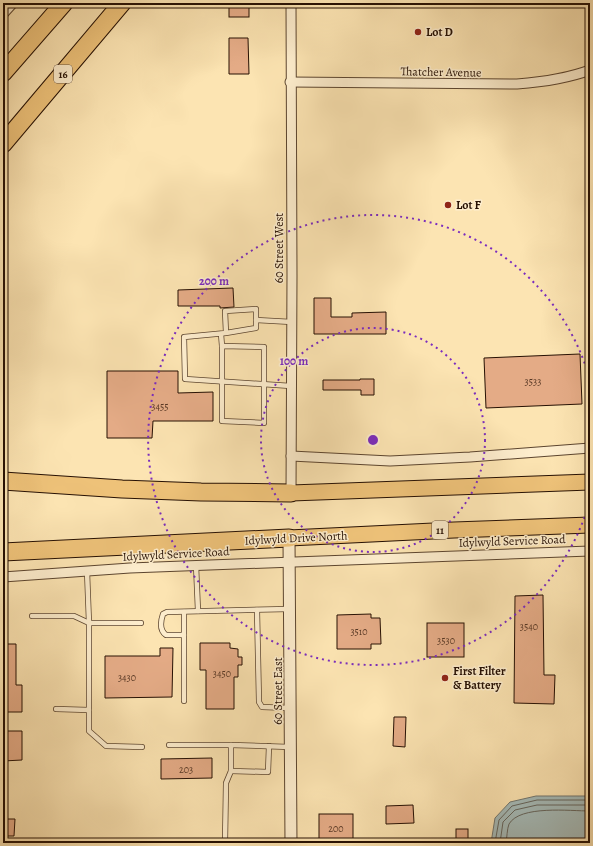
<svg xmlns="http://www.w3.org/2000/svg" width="593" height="846" font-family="Alegreya,serif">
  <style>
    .water { fill: #a5bbb9; stroke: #727770 }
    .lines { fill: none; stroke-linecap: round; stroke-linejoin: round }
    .shore { stroke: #66665e; stroke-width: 1 }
    .building { fill: #e4ab86; stroke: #261003 }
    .service-casing { stroke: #5c452f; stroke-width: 6 }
    .minor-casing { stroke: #5c452f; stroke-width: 11 }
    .tertiary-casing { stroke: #5c452f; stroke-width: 13 }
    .trunk-casing { stroke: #261003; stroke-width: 17 }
    .motorway-casing { stroke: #261003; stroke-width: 19 }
    .service { stroke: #fdedcd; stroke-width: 4.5 }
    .minor { stroke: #fdedcd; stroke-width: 9 }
    .tertiary { stroke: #fdedcd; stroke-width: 11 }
    .trunk { stroke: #eec279; stroke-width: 15 }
    .motorway { stroke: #eec279; stroke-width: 17 }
    .ring { fill: none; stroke: #7b2cbf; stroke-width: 2; stroke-dasharray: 2 4 }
    .poi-dot { fill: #8f2418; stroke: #fdedcd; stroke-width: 1.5 }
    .labels { text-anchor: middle; stroke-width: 3; stroke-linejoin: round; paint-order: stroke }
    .number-label { font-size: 10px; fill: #563724 }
    .shield { fill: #fdedcd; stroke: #665240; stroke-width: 1 }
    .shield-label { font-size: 11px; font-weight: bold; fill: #261003 }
    .poi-label { font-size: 12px; font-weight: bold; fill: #261003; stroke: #fdedcd; text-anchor: start }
    .street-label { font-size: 12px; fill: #261003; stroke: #fdedcd }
    .centre { fill: #7b2cbf; stroke: #fdedcd; stroke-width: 2 }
    .ring-label { font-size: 12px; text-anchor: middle; font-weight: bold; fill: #7b2cbf; stroke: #fdedcd; stroke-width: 3; stroke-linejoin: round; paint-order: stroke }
  </style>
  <rect width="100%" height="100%" fill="#fce4b2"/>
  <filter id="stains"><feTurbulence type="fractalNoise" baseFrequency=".005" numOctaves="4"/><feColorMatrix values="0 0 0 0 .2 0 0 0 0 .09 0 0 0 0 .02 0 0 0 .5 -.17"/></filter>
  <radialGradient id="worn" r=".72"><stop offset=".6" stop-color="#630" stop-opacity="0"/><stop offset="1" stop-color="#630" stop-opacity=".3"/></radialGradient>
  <polygon class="water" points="536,796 590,796 590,843 491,843 495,818 510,802"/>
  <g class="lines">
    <g class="shore">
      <polyline points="495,843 499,820 512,806 537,800 590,800"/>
      <polyline points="500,843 503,822 515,810 537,805 590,805"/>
      <path d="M506 843C507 838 507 829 509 824 520 805 570 811 590 811"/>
    </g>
  </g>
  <g class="building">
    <rect x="229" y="3" width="20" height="14"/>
    <polygon points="229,38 248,38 249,74 229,74"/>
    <polygon points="233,288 234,307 220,308 220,306 178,306 178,290"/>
    <polygon points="314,298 331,298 331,317 352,317 352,313 386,312 386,334 314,334"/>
    <polygon points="580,354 582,404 486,408 484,358"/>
    <polygon points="107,371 178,371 178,393 213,392 213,421 153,421 152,438 107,438"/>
    <polygon points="360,379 374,379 374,395 361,395 361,390 323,390 323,380 360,380"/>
    <polygon points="543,595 544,675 555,675 554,704 514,703 515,596"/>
    <polygon points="371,614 371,618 380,618 381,644 371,644 371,649 337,649 337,615"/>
    <rect x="427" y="623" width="37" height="34"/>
    <polygon points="200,643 230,643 230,648 238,649 238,657 242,657 242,665 238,665 238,677 234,677 234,709 206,709 206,670 200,670"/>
    <polygon points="3,644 16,644 16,685 22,685 22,712 3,712"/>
    <polygon points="160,648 173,648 172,697 105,698 105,656 160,656"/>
    <polygon points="394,717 406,717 405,747 393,746"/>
    <polygon points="3,731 22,731 22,760 3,761"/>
    <polygon points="212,758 212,778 161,779 161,759"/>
    <polygon points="413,805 414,823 386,824 386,806"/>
    <rect x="319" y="814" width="34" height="27"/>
    <polygon points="3,819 15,819 14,836 3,836"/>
    <rect x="456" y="829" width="12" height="14"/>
  </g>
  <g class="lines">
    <defs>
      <g id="service">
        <polyline points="256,320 292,322"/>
        <polyline points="226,333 225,311 256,309 256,328 226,333 184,337 185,379 291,386"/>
        <polyline points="221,334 222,346"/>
        <polygon points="222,346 264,347 264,423 222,421"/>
        <polyline points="196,565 198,611"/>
        <polyline points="87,571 89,623 141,623"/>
        <polyline points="257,610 259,702 262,707 289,708"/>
        <polyline points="32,616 74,616 89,623 89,731 106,746 142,747"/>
        <polyline points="184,635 184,612"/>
        <path d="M184 701V635H166C159 630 161 620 163 614L167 612 289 609"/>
        <polyline points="56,709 89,710"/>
        <polyline points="169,745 231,745 290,747"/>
        <polyline points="231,745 231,771 268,772 269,746"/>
        <polyline points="225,843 226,783 231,771"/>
      </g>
      <g id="minor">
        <polyline points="3,14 13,3"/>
        <path d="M290 82 517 84C543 82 566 79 590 70"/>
        <polyline points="291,456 390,461 470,457 590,448"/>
        <polyline points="291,493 292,275 291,3"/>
        <polyline points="3,577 130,568 590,551"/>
      </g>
      <polyline id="tertiary" points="289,538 291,843"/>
      <g id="trunk">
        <polyline points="291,493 590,482"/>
        <polyline points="289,538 454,530 590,525"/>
      </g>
      <g id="motorway">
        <polyline points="3,73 64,3"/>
        <polyline points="3,144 122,3"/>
        <polyline points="3,481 122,489 201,492 291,493"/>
        <polyline points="3,552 289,538"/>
      </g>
    </defs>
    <use href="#service" class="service-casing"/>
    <use href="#minor" class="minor-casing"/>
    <use href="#tertiary" class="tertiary-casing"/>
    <use href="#trunk" class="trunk-casing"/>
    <use href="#motorway" class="motorway-casing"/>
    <use href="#service" class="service"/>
    <use href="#minor" class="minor"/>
    <use href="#tertiary" class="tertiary"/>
    <use href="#trunk" class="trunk"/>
    <use href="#motorway" class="motorway"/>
  </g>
  <g class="ring">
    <circle cx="373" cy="440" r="112"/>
    <path d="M590 500A225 225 0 1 1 590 380"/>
  </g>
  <g class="poi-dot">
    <circle cx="418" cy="32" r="4"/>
    <circle cx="448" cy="205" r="4"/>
    <circle cx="445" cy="678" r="4"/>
  </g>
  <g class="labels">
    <g class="number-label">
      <text x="533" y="385">3533</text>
      <text x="160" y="410">3455</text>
      <text x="529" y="630">3540</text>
      <text x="359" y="635">3510</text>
      <text x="446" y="644">3530</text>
      <text x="222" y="677">3450</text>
      <text x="127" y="681">3430</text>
      <text x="186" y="773">203</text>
      <text x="336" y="832">200</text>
    </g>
    <g class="shield">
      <rect x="54" y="65" width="18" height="18" rx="3"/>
      <rect x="432" y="521" width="16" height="18" rx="3"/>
    </g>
    <g class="shield-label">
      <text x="63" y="78">16</text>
      <text x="440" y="534">11</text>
    </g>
    <g class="poi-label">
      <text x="426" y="36">Lot D</text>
      <text x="456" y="209">Lot F</text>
      <text x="453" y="675">First Filter<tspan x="453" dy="14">&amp; Battery</tspan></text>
    </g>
    <g class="street-label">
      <text transform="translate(441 72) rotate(1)" y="4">Thatcher Avenue</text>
      <text transform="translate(279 248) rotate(-90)" y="4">60 Street West</text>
      <text transform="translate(296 538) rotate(-3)" y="4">Idylwyld Drive North</text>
      <text transform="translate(512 541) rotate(-2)" y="4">Idylwyld Service Road</text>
      <text transform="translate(176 554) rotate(-3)" y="4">Idylwyld Service Road</text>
      <text transform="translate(278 691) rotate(-90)" y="4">60 Street East</text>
    </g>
  </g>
  <circle cx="373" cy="440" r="6" class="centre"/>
  <g class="ring-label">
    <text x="214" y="285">200 m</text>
    <text x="294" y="365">100 m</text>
  </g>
  <rect width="593" height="846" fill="none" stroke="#fce4b2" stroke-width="16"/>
  <rect x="4" y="4" width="585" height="838" fill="none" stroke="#261003" stroke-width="2"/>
  <rect x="8" y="8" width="577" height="830" fill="none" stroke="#261003"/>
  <rect width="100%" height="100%" filter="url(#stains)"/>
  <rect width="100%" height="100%" fill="url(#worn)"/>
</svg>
